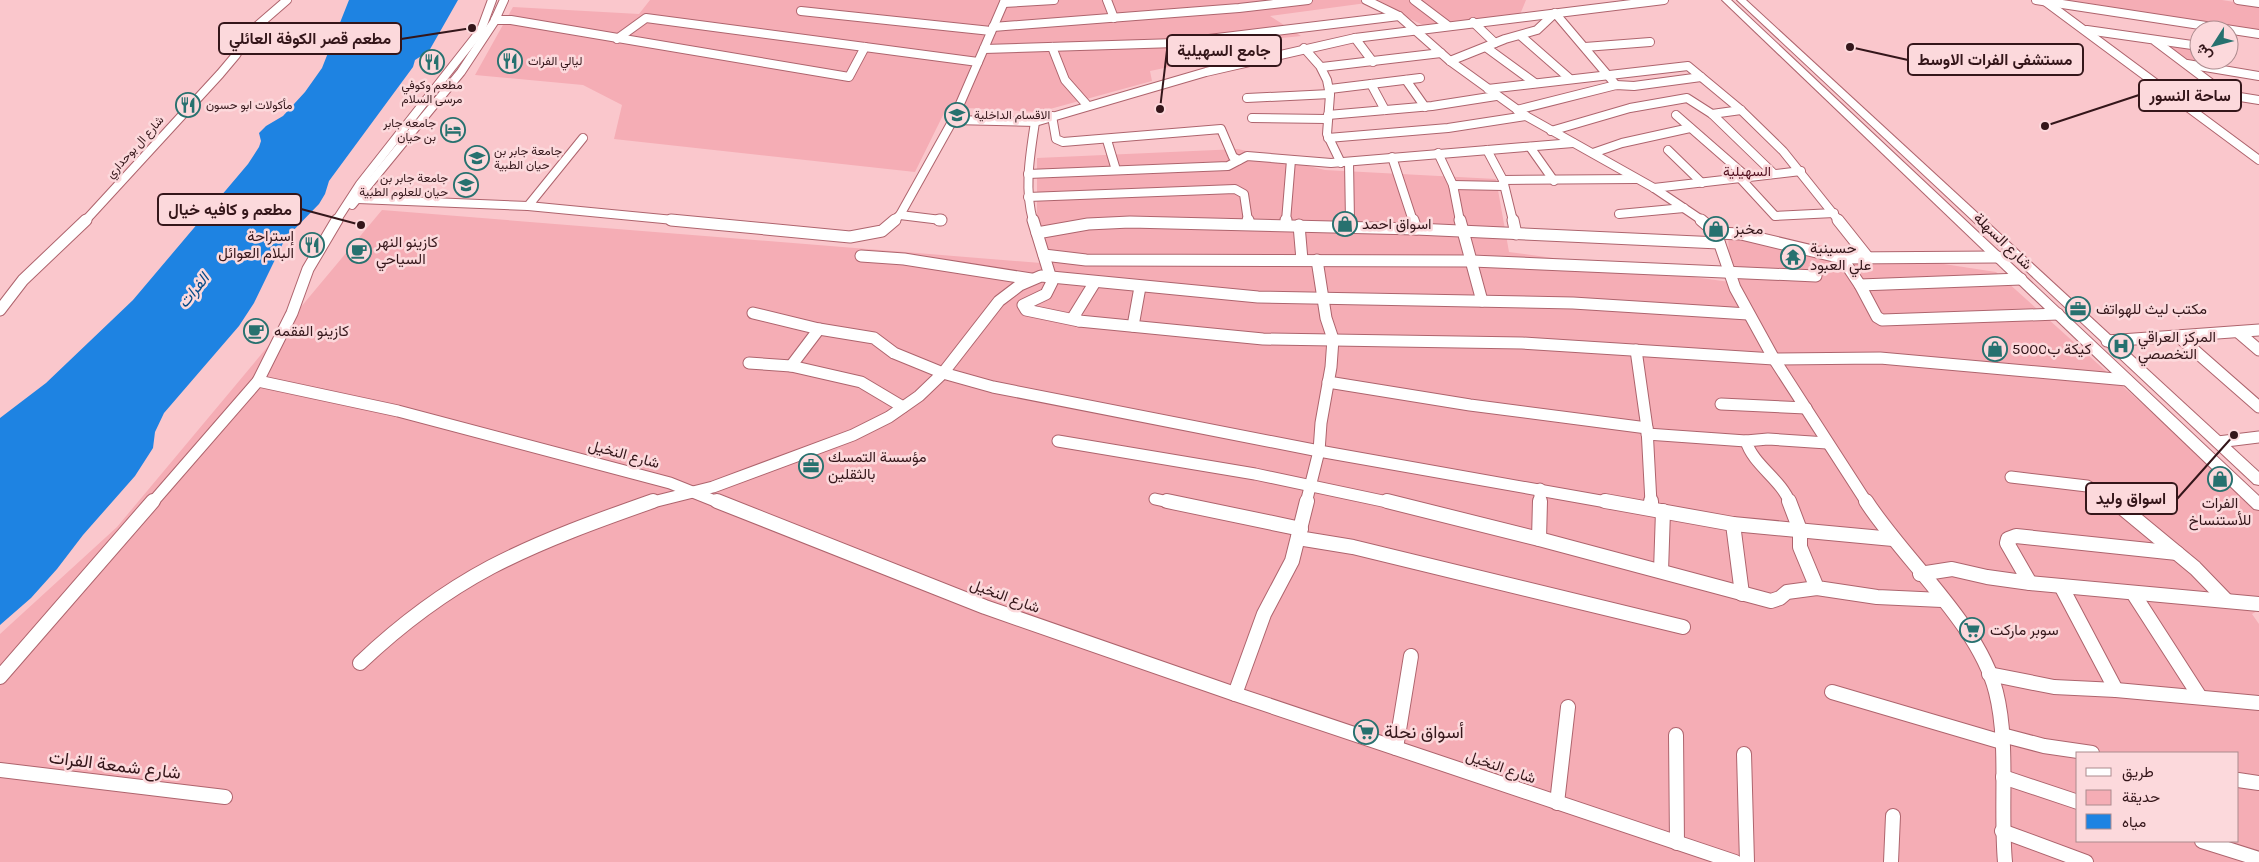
<svg xmlns="http://www.w3.org/2000/svg" width="2259" height="862" font-family="Karla,Vazirmatn,sans-serif">
  <style>
    .green { fill: #f5adb5; fill-rule: evenodd }
    .water { fill: #1e83e2 }
    .lines { fill: none; stroke-linecap: round; stroke-linejoin: round }
    .minor-far2-casing { stroke: #ae646d; stroke-width: 10 }
    .minor-far1-casing { stroke: #ae646d; stroke-width: 13 }
    .minor-casing { stroke: #ae646d; stroke-width: 16 }
    .major-casing { stroke: #ae646d; stroke-width: 2 }
    .minor-far2 { stroke: #fff; stroke-width: 8 }
    .minor-far1 { stroke: #fff; stroke-width: 11 }
    .minor { stroke: #fff; stroke-width: 14 }
    .major { fill: #fff; fill-rule: evenodd }
    .labels { text-anchor: middle; stroke-width: 5; stroke-linejoin: round; paint-order: stroke }
    .far-poi-label { font-size: 12px; fill: #34161a; stroke: #fcd9dc; text-anchor: start }
    .far-street-label { font-size: 12px; fill: #34161a; stroke: #fcd9dc }
    .far-neighbourhood-label { font-size: 14px; fill: #52101f; stroke: #fcd9dc }
    .poi-label { font-size: 15px; fill: #34161a; stroke: #fcd9dc; text-anchor: start }
    .street-label { font-size: 15px; fill: #34161a; stroke: #fcd9dc }
    .water-label { font-size: 16px; font-style: italic; fill: #034986; stroke: #fcd9dc }
    .near-poi-label { font-size: 18px; fill: #34161a; stroke: #fcd9dc; text-anchor: start }
    .near-street-label { font-size: 18px; fill: #34161a; stroke: #fcd9dc }
    .leader { fill: none; stroke: #34161a; stroke-width: 2 }
    .callout-dot { fill: #34161a; stroke: #fcd9dc; stroke-width: 2 }
    .callout { fill: #fcd9dc; stroke: #34161a; stroke-width: 2 }
    .callout-label { font-size: 16px; text-anchor: middle; font-weight: bold; fill: #34161a }
  </style>
  <rect width="100%" height="100%" fill="#fac7cc"/>
  <g class="green">
    <polygon points="650,0 1526,0 1519,17 1423,25 1374,2 1270,16 1301,36 1218,45 1207,59 1150,71 1152,81 1039,112 947,107 915,172 614,139 622,105 583,85 475,75 513,7 639,14"/>
    <polygon points="2067,0 2222,0 2259,6 2259,30"/>
    <polygon points="2160,43 2199,49 2199,60 2212,60 2215,67 2187,62"/>
    <path d="M1238 149 1325 170 1496 179 1509 252 1730 282 1728 231 1996 272 2259 509V610L2252 614 2259 624V862H0V634L117 527 382 210 1041 263 1037 216V158ZM2078 753H2238V841H2078Z"/>
  </g>
  <polygon class="water" points="349,0 458,0 429,51 415,60 413,67 329,181 325,194 319,204 285,239 254,303 239,326 164,413 155,432 153,448 135,476 83,535 57,569 31,598 0,625 0,418 46,383 133,300 248,164 259,147 261,141 259,133 266,126 283,116 305,92 322,68"/>
  <g class="lines">
    <defs>
      <g id="minor-far2">
        <polyline points="1107,0 1114,18"/>
        <polyline points="1366,0 1399,16 1450,61 1526,116 1654,188 1703,221"/>
        <polyline points="1414,0 1447,25"/>
        <polyline points="2036,0 2259,34"/>
        <polyline points="2238,0 2259,3"/>
        <polyline points="2046,2 2259,160"/>
        <polyline points="1004,3 1054,0"/>
        <polyline points="801,11 991,31"/>
        <polyline points="495,20 511,20 849,77 865,47"/>
        <polyline points="1473,22 1495,43"/>
        <polyline points="993,27 1239,8 1308,0"/>
        <polyline points="2087,30 2199,46"/>
        <polyline points="1521,36 1569,78"/>
        <polyline points="1355,38 1373,62"/>
        <polyline points="617,39 646,18 978,62"/>
        <polyline points="2155,41 2224,93"/>
        <polyline points="1052,47 1065,80 1087,105"/>
        <polyline points="1585,47 1650,42"/>
        <polyline points="1304,48 1320,66 1327,80 1330,95 1327,134 1341,163"/>
        <polyline points="1487,48 1535,83"/>
        <polyline points="984,49 1176,43 1399,16"/>
        <polyline points="1450,61 1505,39 1537,30 1555,13 1616,85"/>
        <polyline points="2187,64 2259,76"/>
        <polyline points="1322,67 1441,53"/>
        <polyline points="1406,80 1425,107"/>
        <polyline points="1371,84 1385,110"/>
        <polyline points="2159,84 2259,100"/>
        <polyline points="1330,89 1420,78"/>
        <polyline points="1488,89 1688,66 1741,110 1783,151 1839,221"/>
        <polyline points="1247,98 1330,94"/>
        <polyline points="1517,110 1616,85 1634,86 1701,77"/>
        <polyline points="1712,114 1741,110"/>
        <polyline points="1328,115 1432,106 1496,96"/>
        <polyline points="1676,115 1747,177"/>
        <polyline points="1052,116 1056,139 1063,142 1221,129 1233,157 1239,160"/>
        <polyline points="1252,118 1326,119"/>
        <polyline points="953,120 1035,122 1206,72 1355,38 1664,0"/>
        <polyline points="1551,131 1630,108 1687,98 1712,114 1773,173"/>
        <polyline points="583,138 528,206 684,221"/>
        <polyline points="1328,138 1448,128 1526,116"/>
        <polyline points="1107,140 1116,170"/>
        <polyline points="1530,147 1554,181"/>
        <polyline points="1487,150 1503,180 1513,221"/>
        <polyline points="1668,150 1702,183"/>
        <polyline points="1438,153 1453,185 1460,221"/>
        <polyline points="1593,153 1622,143 1690,128"/>
        <polyline points="1392,157 1413,221"/>
        <polyline points="1349,162 1350,221"/>
        <polyline points="1028,174 1228,166 1247,156 1331,163 1573,143"/>
        <polyline points="1740,178 1775,216 1834,213"/>
        <polyline points="1503,180 1636,179"/>
        <polyline points="1453,185 1504,186"/>
        <polyline points="1654,188 1801,171"/>
        <polyline points="1028,197 1235,189 1244,194 1248,221"/>
        <polyline points="358,199 528,206"/>
        <polyline points="352,205 461,72 494,22 504,0"/>
        <polyline points="1619,214 1684,208"/>
        <polyline points="900,215 941,220"/>
        <polyline points="85,221 220,74 236,55 249,33 287,0"/>
        <polyline points="336,221 360,184 481,30 492,0"/>
        <polyline points="893,221 900,215 953,120 1005,0"/>
        <path d="M1033 221C1024 187 1030 156 1035 122"/>
        <polyline points="1286,221 1291,160"/>
      </g>
      <g id="minor-far1">
        <polyline points="671,220 850,237 882,231 895,220"/>
        <polyline points="939,220 941,220"/>
        <polyline points="1033,220 1052,282 1046,294 1023,305 1026,310 1079,321"/>
        <polyline points="1248,220 1249,224"/>
        <polyline points="1350,220 1350,227"/>
        <polyline points="1413,220 1416,229"/>
        <polyline points="1460,220 1482,301"/>
        <polyline points="1513,220 1516,234"/>
        <polyline points="1701,220 1716,233 1735,288 1774,359 1867,503"/>
        <polyline points="1838,220 1869,259"/>
        <polyline points="1286,225 1286,220"/>
        <polyline points="1299,225 1302,260"/>
        <polyline points="1037,233 1088,224 1130,222 1416,229 1719,243"/>
        <polyline points="1716,233 1741,234 1842,258 1998,257"/>
        <polyline points="1044,255 1086,260 1472,261 1816,276"/>
        <polyline points="861,256 904,259 1031,279"/>
        <polyline points="1842,258 1860,285 1877,317 1882,320 2058,314"/>
        <polyline points="1095,282 1074,316 1079,321 1263,339 1522,343 1774,359 1880,358 2127,380"/>
        <polyline points="1860,285 2021,279"/>
        <polyline points="0,310 23,280 86,220"/>
        <polyline points="753,313 819,329 874,338 894,353 943,373 993,387 1319,451 1612,503"/>
        <polyline points="1133,326 1140,287"/>
        <polyline points="2238,332 2259,350"/>
        <polyline points="2178,336 2259,407"/>
        <polyline points="2107,341 2259,330"/>
        <polyline points="1636,350 1647,428 1651,503"/>
        <polyline points="749,363 791,366 861,382 903,407"/>
        <polyline points="791,366 819,329"/>
        <polyline points="258,381 398,411 670,483 720,503"/>
        <polyline points="1328,382 1470,405 1647,428"/>
        <polyline points="1721,404 1806,408"/>
        <polyline points="1647,434 1746,441"/>
        <polyline points="1058,441 1255,474 1392,503"/>
        <polyline points="2218,442 2259,437"/>
        <polyline points="2011,477 2087,486 2115,503"/>
        <polyline points="1155,499 1173,503"/>
        <polyline points="152,503 258,381 292,313 308,269 337,220"/>
        <polyline points="649,503 713,487 853,435 889,417 919,396 943,373 999,301 1020,285 1041,276 1258,297 1573,303 1748,314"/>
        <polyline points="1306,503 1319,451 1321,423 1331,367 1333,339 1326,318 1317,260"/>
        <polyline points="1540,503 1540,489"/>
        <path d="M1790 503C1781 479 1753 465 1746 441L1768 439 1827 443"/>
      </g>
      <g id="minor">
        <polyline points="717,501 985,607 1235,694 1735,862"/>
        <polyline points="1167,501 1301,529"/>
        <polyline points="1387,501 1539,539 1771,601 1780,598 1787,592 1817,588"/>
        <polyline points="1605,501 1733,524 1893,539"/>
        <polyline points="1651,501 1651,508"/>
        <polyline points="1789,501 1800,530 1800,547 1817,588 1877,597 1942,600"/>
        <path d="M1866 501C1904 560 1979 624 1996 692 2009 743 2000 808 2005 862"/>
        <polyline points="2114,501 2195,568 2226,600"/>
        <polyline points="1733,524 1742,594"/>
        <polyline points="1298,538 1353,547 1683,627"/>
        <polyline points="1539,539 1540,501"/>
        <polyline points="1661,571 1663,511"/>
        <polyline points="1920,574 1952,569 1987,577 2030,583 2259,604"/>
        <polyline points="2030,583 2007,543 2008,539 2016,536 2177,553"/>
        <polyline points="2061,586 2116,690"/>
        <polyline points="2133,593 2200,697"/>
        <path d="M360 663C399 626 444 592 491 567 543 540 599 520 653 501"/>
        <polyline points="1989,674 2054,687 2116,690 2259,703"/>
        <polyline points="0,677 153,501"/>
        <polyline points="1832,692 2002,742"/>
        <polyline points="1235,694 1264,614 1292,561 1307,501"/>
        <polyline points="1676,735 1677,843"/>
        <polyline points="2002,735 2044,746 2092,753"/>
        <polyline points="1396,748 1411,656"/>
        <polyline points="1744,754 1747,862"/>
        <polyline points="0,770 225,797"/>
        <polyline points="2003,777 2078,802"/>
        <polyline points="2238,780 2259,783"/>
        <polyline points="1557,803 1568,707"/>
        <polyline points="2002,831 2086,862"/>
        <polyline points="2202,841 2259,859"/>
        <polyline points="1891,862 1893,816"/>
      </g>
      <g id="major">
        <polygon points="1722,0 1731,0 2259,496 2259,510 2254,509"/>
        <polygon points="1737,0 1746,0 2259,472 2259,485 2254,484"/>
      </g>
    </defs>
    <use href="#minor-far2" class="minor-far2-casing"/>
    <use href="#minor-far1" class="minor-far1-casing"/>
    <use href="#minor" class="minor-casing"/>
    <use href="#major" class="major-casing"/>
    <use href="#minor-far2" class="minor-far2"/>
    <use href="#minor-far1" class="minor-far1"/>
    <use href="#minor" class="minor"/>
    <use href="#major" class="major"/>
  </g>
  <defs>
    <symbol id="restaurant-ring" viewBox="-11 -11 22 22"><circle r="9.5" fill="#fcd9dc" stroke="#27716f" stroke-width="1.5"/><path d="M-5-6h1v4h1v-4h1v4h1v-4h1v5L-1.5 .5V6h-2V.5L-5-1ZM5-6V6H3V1.5H1.5Q1.5-4 5-6Z" fill="#27716f"/></symbol>
    <symbol id="university-ring" viewBox="-11 -11 22 22"><circle r="9.5" fill="#fcd9dc" stroke="#27716f" stroke-width="1.5"/><path d="M0-5L7-2L0 1L-7-2ZM-4 1L0 2.5L4 1V4Q0 6-4 4Z" fill="#27716f"/></symbol>
    <symbol id="hotel-ring" viewBox="-11 -11 22 22"><circle r="9.5" fill="#fcd9dc" stroke="#27716f" stroke-width="1.5"/><path d="M-6-4.5h1.5V1H6V5H4.5V3h-9V5H-6ZM-4 0a1.8 1.8 0 1 1 3.6 0ZM.5 0V-2.5h3Q6-2.5 6 0Z" fill="#27716f"/></symbol>
    <symbol id="shop-ring" viewBox="-11 -11 22 22"><circle r="9.5" fill="#fcd9dc" stroke="#27716f" stroke-width="1.5"/><path d="M-5-2.5h2.3a2.7 3.5 0 0 1 5.4 0H5L5.5 6h-11ZM-1.5-2.5h3a1.5 2.3 0 0 0-3 0Z" fill="#27716f"/></symbol>
    <symbol id="cafe-ring" viewBox="-11 -11 22 22"><circle r="9.5" fill="#fcd9dc" stroke="#27716f" stroke-width="1.5"/><path d="M-5.5-4.5H6V0H3Q3 3.5 0 3.5H-2.5Q-5.5 3.5-5.5 0ZM3-3.2v2h1.7v-2ZM-6 4.5H4V6H-6Z" fill="#27716f"/></symbol>
    <symbol id="temple-ring" viewBox="-11 -11 22 22"><circle r="9.5" fill="#fcd9dc" stroke="#27716f" stroke-width="1.5"/><path d="M0-6L5-2H3V0L6.5 2.5H4V6H1.5V3h-3V6H-4V2.5H-6.5L-3 0V-2H-5Z" fill="#27716f"/></symbol>
    <symbol id="office-ring" viewBox="-11 -11 22 22"><circle r="9.5" fill="#fcd9dc" stroke="#27716f" stroke-width="1.5"/><path d="M-6-3h4V-5.5h4V-3h4V5H-6ZM-1-4.5V-3h2v-1.5ZM-6 0V1H6V0Z" fill="#27716f"/></symbol>
    <symbol id="hospital-ring" viewBox="-11 -11 22 22"><circle r="9.5" fill="#fcd9dc" stroke="#27716f" stroke-width="1.5"/><path d="M-5-5h3v3.5h4V-5h3V5h-3V1.5h-4V5h-3Z" fill="#27716f"/></symbol>
    <symbol id="supermarket-ring" viewBox="-11 -11 22 22"><circle r="9.5" fill="#fcd9dc" stroke="#27716f" stroke-width="1.5"/><path d="M-6-5.5h2.5l.6 2H6L4.5 2H-2.5L-4.4-4H-6ZM-1.5 3.2a1.3 1.3 0 1 0 .1 0ZM3 3.2a1.3 1.3 0 1 0 .1 0Z" fill="#27716f"/></symbol>
  </defs>
  <g fill-rule="evenodd">
    <use href="#restaurant-ring" x="496" y="47" width="28" height="28"/>
    <use href="#restaurant-ring" x="418" y="48" width="28" height="28"/>
    <use href="#restaurant-ring" x="174" y="91" width="28" height="28"/>
    <use href="#university-ring" x="943" y="101" width="28" height="28"/>
    <use href="#hotel-ring" x="439" y="116" width="28" height="28"/>
    <use href="#university-ring" x="463" y="144" width="28" height="28"/>
    <use href="#university-ring" x="452" y="171" width="28" height="28"/>
    <use href="#shop-ring" x="1331" y="210" width="28" height="28"/>
    <use href="#shop-ring" x="1702" y="215" width="28" height="28"/>
    <use href="#restaurant-ring" x="298" y="231" width="28" height="28"/>
    <use href="#cafe-ring" x="345" y="237" width="28" height="28"/>
    <use href="#temple-ring" x="1779" y="243" width="28" height="28"/>
    <use href="#office-ring" x="2064" y="295" width="28" height="28"/>
    <use href="#cafe-ring" x="242" y="317" width="28" height="28"/>
    <use href="#hospital-ring" x="2107" y="332" width="28" height="28"/>
    <use href="#shop-ring" x="1981" y="335" width="28" height="28"/>
    <use href="#office-ring" x="797" y="452" width="28" height="28"/>
    <use href="#shop-ring" x="2206" y="465" width="28" height="28"/>
    <use href="#supermarket-ring" x="1958" y="616" width="28" height="28"/>
    <use href="#supermarket-ring" x="1352" y="718" width="28" height="28"/>
  </g>
  <g class="labels">
    <g class="far-poi-label">
      <text x="528" y="65">ليالي الفرات</text>
      <text x="432" y="89" text-anchor="middle">مطعم وكوفي<tspan x="432" dy="14">مرسى السلام</tspan></text>
      <text x="206" y="109">مأكولات ابو حسون</text>
      <text x="974" y="119">الاقسام الداخلية</text>
      <text x="436" y="127" text-anchor="end">جامعه جابر<tspan x="436" dy="14">بن حيان</tspan></text>
      <text x="494" y="155">جامعة جابر بن<tspan x="494" dy="14">حيان الطبية</tspan></text>
      <text x="448" y="182" text-anchor="end">جامعة جابر بن<tspan x="448" dy="14">حيان للعلوم الطبية</tspan></text>
    </g>
    <g class="far-street-label">
      <text transform="translate(135 147) rotate(-48)" y="4">شارع ال بوحداري</text>
    </g>
    <g class="far-neighbourhood-label">
      <text x="1747" y="176">السهيلية</text>
    </g>
    <g class="poi-label">
      <text x="1362" y="229">اسواق احمد</text>
      <text x="1734" y="234">مخبز</text>
      <text x="294" y="241" text-anchor="end">إستراحة<tspan x="294" dy="17">البلام العوائل</tspan></text>
      <text x="376" y="247">كازينو النهر<tspan x="376" dy="17">السياحي</tspan></text>
      <text x="1810" y="253">حسينية<tspan x="1810" dy="17">علي العبود</tspan></text>
      <text x="2096" y="314">مكتب ليث للهواتف</text>
      <text x="274" y="336">كازينو الفقمه</text>
      <text x="2138" y="342">المركز العراقي<tspan x="2138" dy="17">التخصصي</tspan></text>
      <text x="2012" y="354">كيكة ب5000</text>
      <text x="828" y="462">مؤسسة التمسك<tspan x="828" dy="17">بالثقلين</tspan></text>
      <text x="2220" y="508" text-anchor="middle">الفرات<tspan x="2220" dy="17">للأستنساخ</tspan></text>
      <text x="1990" y="635">سوبر ماركت</text>
    </g>
    <g class="street-label">
      <text transform="translate(2003 241) rotate(44)" y="5">شارع السهلة</text>
      <text transform="translate(624 454) rotate(15)" y="5">شارع النخيل</text>
      <text transform="translate(1005 596) rotate(20)" y="5">شارع النخيل</text>
      <text transform="translate(1501 767) rotate(19)" y="5">شارع النخيل</text>
    </g>
    <g class="water-label">
      <text transform="translate(193 290) rotate(-51)" y="6">الفرات</text>
    </g>
    <g class="near-poi-label">
      <text x="1384" y="738">أسواق نحلة</text>
    </g>
    <g class="near-street-label">
      <text transform="translate(115 765) rotate(7)" y="6">شارع شمعة الفرات</text>
    </g>
  </g>
  <path class="leader" d="M472 28L401 39M1160 109L1167 50M1850 47L1908 60M2045 126L2139 95M361 225L301 209M2234 435L2177 499"/>
  <g class="callout-dot">
    <circle cx="472" cy="28" r="5"/>
    <circle cx="1160" cy="109" r="5"/>
    <circle cx="1850" cy="47" r="5"/>
    <circle cx="2045" cy="126" r="5"/>
    <circle cx="361" cy="225" r="5"/>
    <circle cx="2234" cy="435" r="5"/>
  </g>
  <g class="callout">
    <rect x="219" y="23" width="182" height="31" rx="5"/>
    <rect x="1167" y="35" width="114" height="31" rx="5"/>
    <rect x="1908" y="44" width="175" height="31" rx="5"/>
    <rect x="2139" y="80" width="102" height="31" rx="5"/>
    <rect x="158" y="194" width="143" height="31" rx="5"/>
    <rect x="2086" y="483" width="91" height="31" rx="5"/>
  </g>
  <g class="callout-label">
    <text x="310" y="44">مطعم قصر الكوفة العائلي</text>
    <text x="1224" y="56">جامع السهيلية</text>
    <text x="1995" y="65">مستشفى الفرات الاوسط</text>
    <text x="2190" y="101">ساحة النسور</text>
    <text x="230" y="215">مطعم و كافيه خيال</text>
    <text x="2131" y="504">اسواق وليد</text>
  </g>
  <rect x="2076" y="752" width="162" height="90" fill="#fcd9dc" stroke="#ac8b8e"/>
  <rect x="2086" y="768" width="25" height="8" fill="#ffffff" stroke="#ac8b8e"/>
  <text x="2122" y="777" font-size="15" fill="#34161a">طريق</text>
  <rect x="2086" y="790" width="25" height="15" fill="#f5adb5" stroke="#ac8b8e"/>
  <text x="2122" y="802" font-size="15" fill="#34161a">حديقة</text>
  <rect x="2086" y="814" width="25" height="15" fill="#1e83e2" stroke="#ac8b8e"/>
  <text x="2122" y="827" font-size="15" fill="#34161a">مياه</text>
  <g transform="translate(2214 45) rotate(234)"><circle r="24" fill="#fcd9dc" stroke="#ac8b8e"/>
  <path d="M0-4L9 19L0 12L-9 19Z" fill="#27716f"/>
  <text y="-8" font-size="14" font-weight="bold" text-anchor="middle" fill="#34161a">ش</text>
  </g>
</svg>
